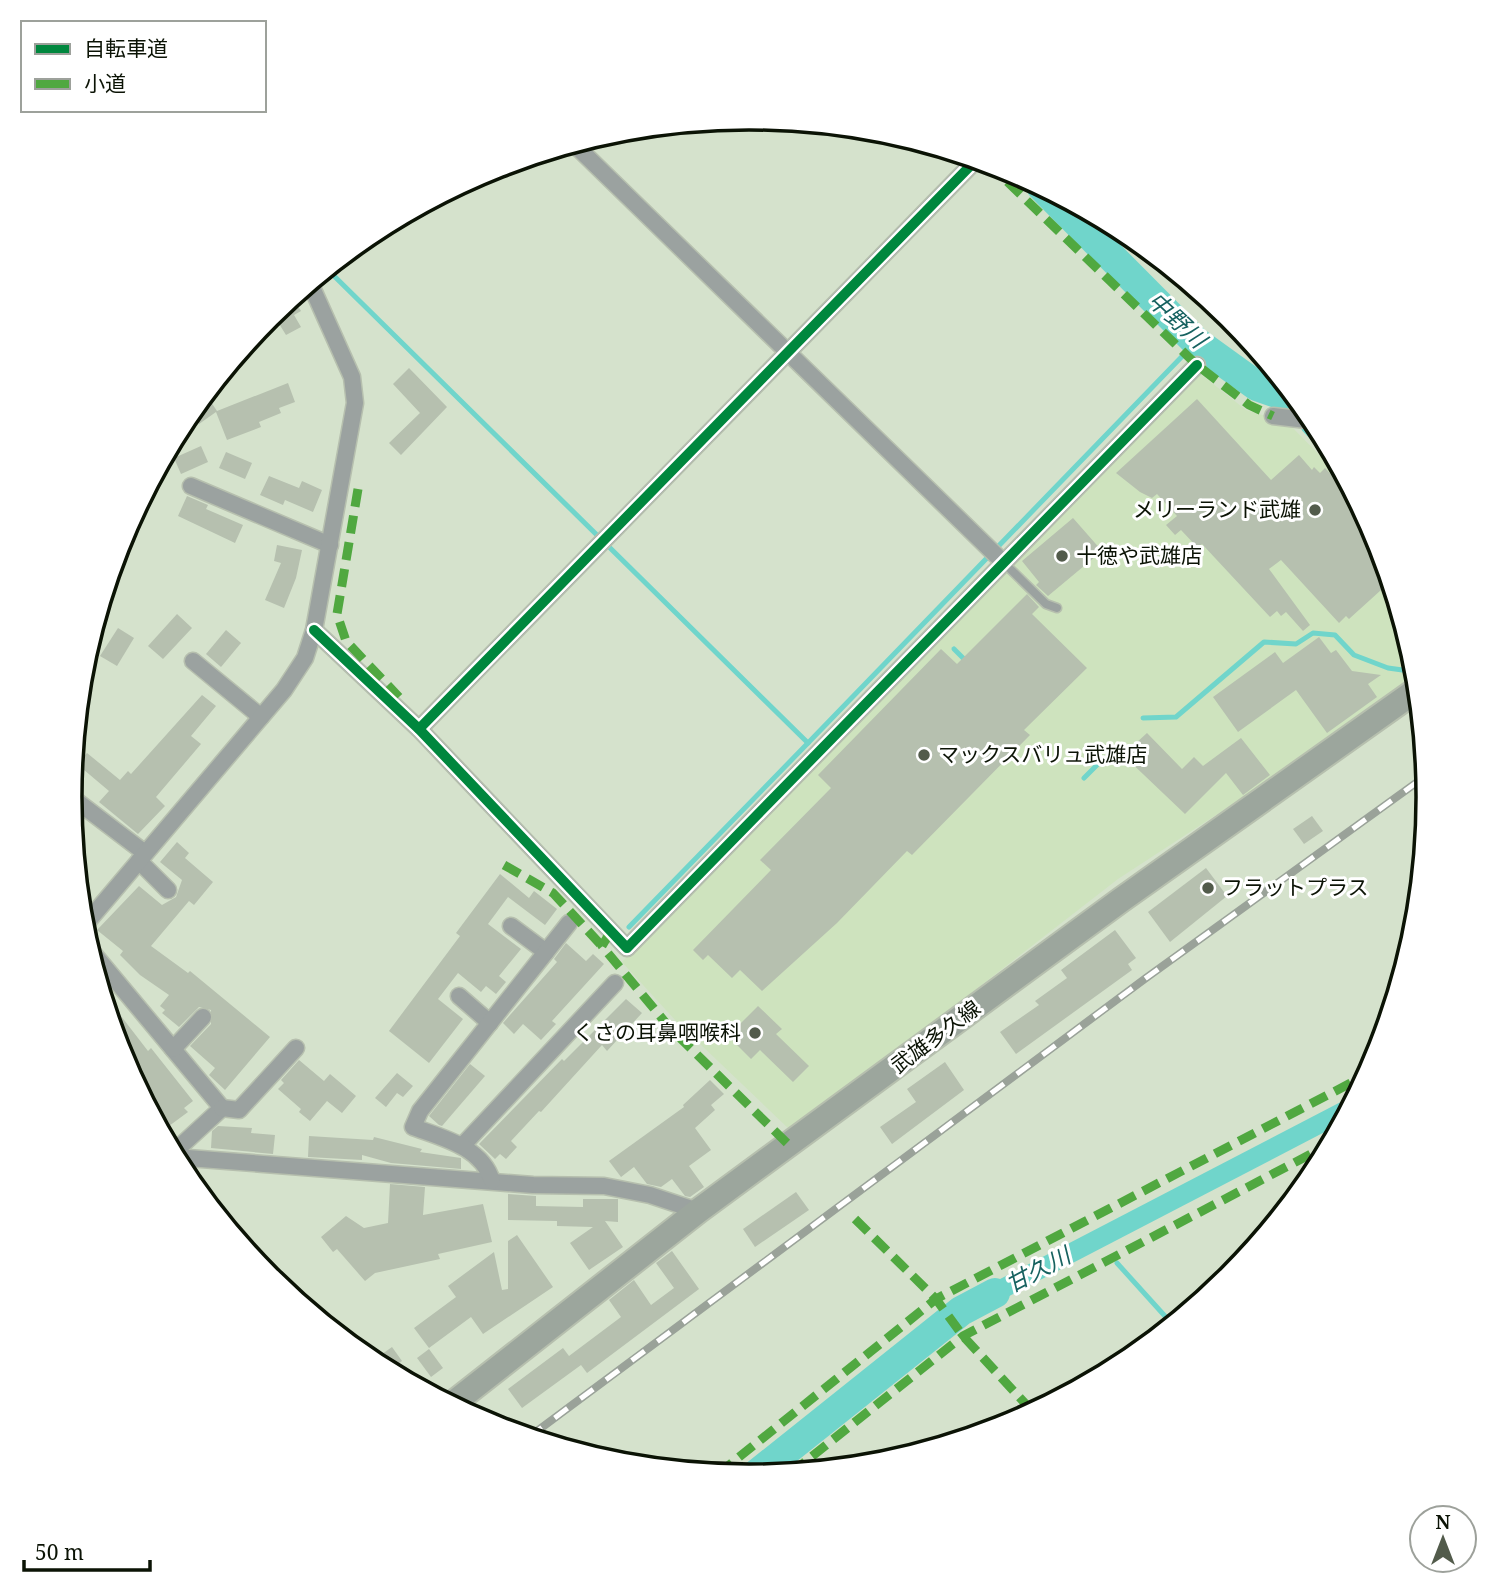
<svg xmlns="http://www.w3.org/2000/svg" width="1499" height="1595" font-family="'Noto Serif','Noto Sans JP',serif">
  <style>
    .built { fill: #cee3be }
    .water { fill: #70d5cb }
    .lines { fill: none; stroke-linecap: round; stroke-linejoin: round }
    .stream { stroke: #70d5cb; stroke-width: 5 }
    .river { stroke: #70d5cb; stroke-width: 30 }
    .building { fill: #b6c0af }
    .lane-casing { stroke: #b6bfae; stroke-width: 11 }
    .street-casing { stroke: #b6bfae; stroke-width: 19 }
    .primary-casing { stroke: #b6bfae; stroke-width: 28 }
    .lane { stroke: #9ba2a0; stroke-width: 8 }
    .street { stroke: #9ba2a0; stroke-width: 16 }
    .primary { stroke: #9ca69d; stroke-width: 24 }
    .rail-casing { stroke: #9aa299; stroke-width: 8 }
    .rail { stroke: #fff; stroke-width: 5; stroke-dasharray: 16; stroke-linecap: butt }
    .quiet { stroke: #50a840; stroke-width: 9; stroke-dasharray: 18 9; stroke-linecap: butt }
    .cycleway-casing { stroke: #fff; stroke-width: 15 }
    .cycleway { stroke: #00873e; stroke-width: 10 }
    .poi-dot { fill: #525b4b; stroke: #fff; stroke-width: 2.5 }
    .labels { text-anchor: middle; stroke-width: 6; stroke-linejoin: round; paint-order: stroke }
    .poi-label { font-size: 21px; fill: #0b1305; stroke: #fff; text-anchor: start }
    .street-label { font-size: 21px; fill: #0b1305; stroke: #fff }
    .water-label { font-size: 23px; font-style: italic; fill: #176260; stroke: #fff }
    .rim { fill: none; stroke: #0b1305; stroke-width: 3.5 }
  </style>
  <rect width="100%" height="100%" fill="#d5e2cc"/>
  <polygon class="built" points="1198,372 1246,410 1288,423 1349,485 1377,538 1417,674 1262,785 1118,879 929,1026 789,1129 676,1021 622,962"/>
  <polygon class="water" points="1358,1093 1342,1123 965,1319 952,1304"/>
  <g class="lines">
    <g class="stream">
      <polyline points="327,269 808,743 1196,342"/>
      <polyline points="1304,429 1338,464"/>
      <polyline points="954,649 967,662"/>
      <polyline points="1143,718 1176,717 1264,642 1296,644 1313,633 1335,635 1354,655 1388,668 1417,672"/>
      <polyline points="1084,778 1099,763"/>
      <polyline points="629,927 808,743"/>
      <polyline points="1117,1263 1173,1325"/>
    </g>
    <g class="river">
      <polyline points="1041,186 1196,342 1257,386 1299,401"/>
      <polyline points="753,1477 961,1311 995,1293"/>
    </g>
  </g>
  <g class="building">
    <polygon points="293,298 301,311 294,315 301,327 286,335 273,314"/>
    <polygon points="409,368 447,407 401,455 389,443 420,413 393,384"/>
    <polygon points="288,383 295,402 279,408 281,413 259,422 261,427 227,440 216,412 199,424 191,412 207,396 217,411"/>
    <polygon points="1197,399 1271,480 1299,455 1312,470 1314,467 1320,473 1325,468 1361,507 1377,538 1391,581 1349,619 1346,616 1339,623 1281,560 1269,569 1310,625 1303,631 1286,612 1281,616 1277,611 1270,617 1202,544 1198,548 1181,530 1175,535 1166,525 1177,516 1157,494 1152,498 1140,492 1116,473"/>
    <polygon points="201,446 208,462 181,474 174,458"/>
    <polygon points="226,452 252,463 245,479 219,468"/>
    <polygon points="269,476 299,488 302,481 322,490 313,512 285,500 283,505 260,495"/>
    <polygon points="187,496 208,505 206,509 243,525 235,543 178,516"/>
    <polygon points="1073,518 1102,551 1048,596 1036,585 1039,582 1022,561"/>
    <polygon points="277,545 302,550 296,578 284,608 265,600 281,563 274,561"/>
    <polygon points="1027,594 1039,607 1032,614 1087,668 1024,730 1030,735 912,855 907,851 837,923 762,991 740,970 732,978 708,955 703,960 693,950 771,870 760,860 831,788 818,775 941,649 957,664"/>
    <polygon points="177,614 192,628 163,659 148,646"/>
    <polygon points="118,628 134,638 117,666 100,656"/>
    <polygon points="226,630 241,643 221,667 206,654"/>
    <polygon points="1319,637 1331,653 1336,650 1352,671 1381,675 1368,684 1377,697 1327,733 1296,690 1238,732 1213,697 1275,652 1283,663"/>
    <polygon points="202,695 216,706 191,736 201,744 156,797 165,806 138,834 99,802 109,791 77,764 87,753 120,780 128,771 131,774"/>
    <polygon points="1147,733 1182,769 1194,757 1203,766 1241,738 1270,775 1243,795 1226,773 1185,814 1123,755"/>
    <polygon points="1312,816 1323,831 1304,844 1293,829"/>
    <polygon points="177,842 189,853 185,858 213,882 194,905 189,901 151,946 188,973 190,971 270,1037 225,1090 209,1075 215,1068 190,1046 211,1024 211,1010 199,1007 179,1027 162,1013 165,1010 160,1006 169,995 140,975 120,955 123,951 97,930 139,886 162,905 176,897 182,880 160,862"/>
    <polygon points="1206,868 1227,896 1170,942 1148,912"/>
    <polygon points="500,874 529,898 534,891 557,909 545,925 508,897 488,924 521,949 499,976 506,982 496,994 486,986 481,992 458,973 438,999 463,1019 429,1063 389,1031 460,936 456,933"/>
    <polygon points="1115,930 1136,958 1128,964 1132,970 1016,1054 1000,1032 1039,1005 1035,1001 1067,978 1061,970"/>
    <polygon points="566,943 586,961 593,954 604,964 552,1021 556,1024 541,1040 523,1024 514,1034 503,1023 557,962 554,959"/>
    <polygon points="104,994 148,1051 151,1048 193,1101 184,1108 188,1112 169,1126 122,1057"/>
    <polygon points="626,999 642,1013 607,1051 602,1045 541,1112 539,1111 511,1141 517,1147 506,1159 500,1154 495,1159 479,1144 562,1059 564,1061"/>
    <polygon points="758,1006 782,1029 776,1034 809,1066 793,1082 760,1050 751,1059 728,1036"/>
    <polygon points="299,1060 324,1081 330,1074 356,1096 342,1113 327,1101 310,1121 299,1112 301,1109 278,1089 284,1083 281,1080"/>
    <polygon points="945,1062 964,1090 892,1144 880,1127 916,1102 907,1089"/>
    <polygon points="470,1064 485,1076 442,1126 439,1125 429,1116"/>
    <polygon points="397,1073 413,1086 403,1097 397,1093 386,1107 375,1098"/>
    <polygon points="710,1080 724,1094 711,1105 715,1110 695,1128 711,1150 689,1166 704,1187 690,1197 685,1196 672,1179 661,1187 647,1184 634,1167 621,1177 609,1161 684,1107 683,1105"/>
    <polygon points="218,1126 252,1128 251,1133 275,1135 273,1154 211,1148 212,1131"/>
    <polygon points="309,1136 373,1140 374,1137 422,1149 420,1152 461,1158 461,1169 391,1163 362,1155 362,1160 308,1157"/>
    <polygon points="390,1184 425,1187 423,1215 483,1204 492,1242 438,1254 440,1259 375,1273 365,1281 337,1249 333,1252 321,1237 346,1216 364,1228 388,1223"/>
    <polygon points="796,1192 809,1210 755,1247 743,1229"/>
    <polygon points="508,1194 536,1196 536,1206 583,1207 583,1199 618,1199 618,1222 605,1221 623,1247 589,1270 570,1243 593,1227 557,1226 557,1221 508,1220"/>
    <polygon points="517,1235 553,1287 483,1334 471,1317 429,1348 414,1328 456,1297 448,1286 494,1252 502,1290 508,1289 508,1241"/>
    <polygon points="672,1251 699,1289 587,1373 581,1365 522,1408 508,1389 563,1348 569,1356 621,1317 609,1300 634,1280 651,1305 674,1288 656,1263"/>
    <polygon points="392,1347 402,1361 388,1371 371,1362"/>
    <polygon points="429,1349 443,1368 431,1377 417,1358"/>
  </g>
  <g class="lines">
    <defs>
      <polyline id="lane" points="1003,562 1046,604 1057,608"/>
      <g id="street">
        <polyline points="574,144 1003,562"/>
        <polyline points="1273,416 1315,421"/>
        <polyline points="191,486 330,545"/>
        <polyline points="314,630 419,729 627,948 1197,365"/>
        <polyline points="193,661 261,717"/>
        <polyline points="419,729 976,160"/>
        <polyline points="70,796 145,853"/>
        <polyline points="139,861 168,890"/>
        <polyline points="511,926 546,952"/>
        <polyline points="83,927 284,690 305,658 314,630 355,403 352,377 314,292 308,285"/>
        <polyline points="88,947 222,1108 173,1153"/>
        <polyline points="459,996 490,1023"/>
        <polyline points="173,1049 203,1017"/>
        <polyline points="222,1108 239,1110 296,1048"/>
        <polyline points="463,1145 615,983"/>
        <polyline points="175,1157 533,1185 604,1186 650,1195 698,1211"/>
        <path d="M492 1181C482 1147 443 1138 413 1127L420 1111 569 923"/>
      </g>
      <polyline id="primary" points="451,1405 698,1211 1121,900 1418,689"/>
    </defs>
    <use href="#lane" class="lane-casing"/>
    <use href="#street" class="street-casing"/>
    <use href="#primary" class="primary-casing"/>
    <use href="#lane" class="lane"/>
    <use href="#street" class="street"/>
    <use href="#primary" class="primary"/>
    <defs>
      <polyline id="rail" points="529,1437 1146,978 1427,775"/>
    </defs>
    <use href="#rail" class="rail-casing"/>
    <use href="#rail" class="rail"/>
    <g class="quiet">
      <polyline points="988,163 1197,365 1249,405 1273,416"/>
      <polyline points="358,489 337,614 346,641 399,697"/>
      <polyline points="504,865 553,893 602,946"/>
      <polyline points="611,931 602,946 670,1028 790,1146"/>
      <polyline points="855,1219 936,1299 963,1336 1033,1412"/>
      <polyline points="791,1473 963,1336 1332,1143"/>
      <polyline points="718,1474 936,1299 1368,1074"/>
    </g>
    <defs>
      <g id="cycleway">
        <polyline points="314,630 419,729 627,948 1197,365"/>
        <polyline points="419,729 976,160"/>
      </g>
    </defs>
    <use href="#cycleway" class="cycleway-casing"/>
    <use href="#cycleway" class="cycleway"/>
  </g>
  <g class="poi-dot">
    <circle cx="1315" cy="510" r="7"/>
    <circle cx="1062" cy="556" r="7"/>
    <circle cx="924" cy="755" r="7"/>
    <circle cx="1208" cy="888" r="7"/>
    <circle cx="755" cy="1033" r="7"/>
  </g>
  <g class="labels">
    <g class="poi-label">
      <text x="1301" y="517" text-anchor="end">メリーランド武雄</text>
      <text x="1076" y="563">十徳や武雄店</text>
      <text x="938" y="762">マックスバリュ武雄店</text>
      <text x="1222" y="895">フラットプラス</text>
      <text x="741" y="1040" text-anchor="end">くさの耳鼻咽喉科</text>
    </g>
    <g class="street-label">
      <text transform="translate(936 1037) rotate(-37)" y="7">武雄多久線</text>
    </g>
    <g class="water-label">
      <text transform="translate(1177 320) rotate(43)" y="8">中野川</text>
      <text transform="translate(1038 1270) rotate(-28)" y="8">甘久川</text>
    </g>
  </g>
  <path d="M0 0H1499V1595H0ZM82 797a667 667 0 1 1 1334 0a667 667 0 1 1-1334 0Z" fill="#fff" fill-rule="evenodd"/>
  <path class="rim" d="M82 797a667 667 0 1 1 1334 0a667 667 0 1 1-1334 0Z"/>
  <rect x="21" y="21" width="245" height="91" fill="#ffffff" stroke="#9da19b" stroke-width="2"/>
  <rect x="35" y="44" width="35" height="10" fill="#00873e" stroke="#9da19b" stroke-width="2"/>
  <text x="84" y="56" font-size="21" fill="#0b1305">自転車道</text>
  <rect x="35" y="79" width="35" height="10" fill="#50a840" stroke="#9da19b" stroke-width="2"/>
  <text x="84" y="91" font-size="21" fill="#0b1305">小道</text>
  <g transform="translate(1443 1539)"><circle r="33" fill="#ffffff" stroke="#9da19b" stroke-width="2"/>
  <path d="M0-5L12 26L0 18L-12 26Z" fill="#525b4b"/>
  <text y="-10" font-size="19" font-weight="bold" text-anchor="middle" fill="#0b1305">N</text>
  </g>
  <path d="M24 1560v10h126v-10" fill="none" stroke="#0b1305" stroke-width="3.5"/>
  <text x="35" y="1560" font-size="21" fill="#0b1305" stroke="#ffffff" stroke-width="5" paint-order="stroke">50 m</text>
</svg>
